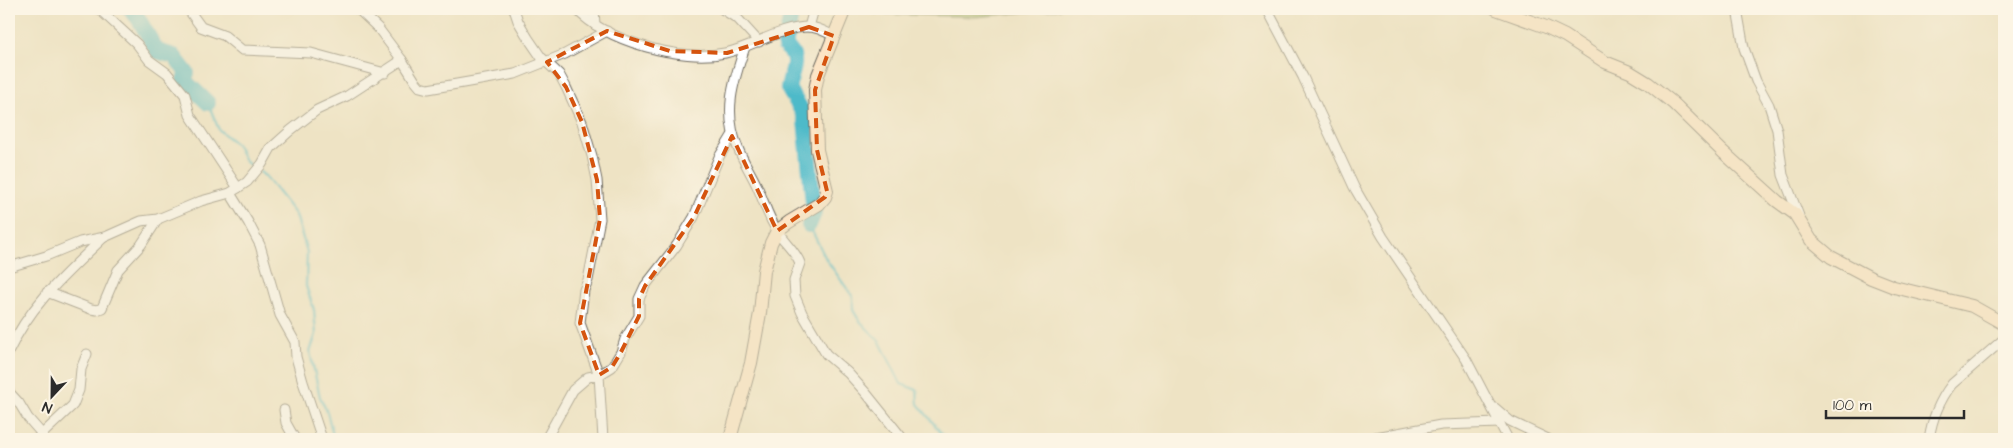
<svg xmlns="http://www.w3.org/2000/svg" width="2013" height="448" font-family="'Architects Daughter',sans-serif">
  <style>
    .forest { fill: #8ca456; stroke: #5c6840 }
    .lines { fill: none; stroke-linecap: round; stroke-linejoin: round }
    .stream { stroke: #4ebac9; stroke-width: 2.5 }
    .river { stroke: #4ebac9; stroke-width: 16 }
    .street-casing { stroke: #6f6b61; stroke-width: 11 }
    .secondary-casing { stroke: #6f6b61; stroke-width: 14 }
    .street { stroke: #fff; stroke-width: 9 }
    .secondary { stroke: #fde5c5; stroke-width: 12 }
    .marked { fill: none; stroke: #d5540f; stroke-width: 4; stroke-dasharray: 10 6; stroke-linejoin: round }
  </style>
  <rect width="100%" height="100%" fill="#fcf5e5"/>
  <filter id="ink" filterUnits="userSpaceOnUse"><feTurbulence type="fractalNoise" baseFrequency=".02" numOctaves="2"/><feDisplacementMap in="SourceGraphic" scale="10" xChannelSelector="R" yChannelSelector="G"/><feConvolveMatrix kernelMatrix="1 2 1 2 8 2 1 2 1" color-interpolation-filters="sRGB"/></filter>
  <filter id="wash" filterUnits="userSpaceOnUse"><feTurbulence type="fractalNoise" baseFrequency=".0096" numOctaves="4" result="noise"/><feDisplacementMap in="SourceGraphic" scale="20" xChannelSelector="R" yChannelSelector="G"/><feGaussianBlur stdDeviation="1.12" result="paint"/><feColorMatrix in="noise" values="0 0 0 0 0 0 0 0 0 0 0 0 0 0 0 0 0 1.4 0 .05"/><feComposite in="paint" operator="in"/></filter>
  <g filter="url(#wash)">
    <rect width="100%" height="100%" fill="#eee3c4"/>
    <polygon class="forest" points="876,9 1061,9 977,17 875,14"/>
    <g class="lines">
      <g class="stream">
        <polyline points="208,103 219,130 237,145 245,161 255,169"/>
        <polyline points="260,172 266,177 296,215 307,252 306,286 314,310 316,334 310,352 320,397 327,412 334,439"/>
        <polyline points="809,225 826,259 853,297 853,310 859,320 880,342 901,384 917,390 918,404 946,439"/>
      </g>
      <g class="river">
        <polyline points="130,9 138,18 157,51 174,56 187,73 184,80 208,103"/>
        <path d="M789 9 790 20 785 46C801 58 792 70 788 88 795 102 801 104 805 120L814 213 809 225"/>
      </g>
    </g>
  </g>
  <g filter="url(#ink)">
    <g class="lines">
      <defs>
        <g id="street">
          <polyline points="99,9 137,44 149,60 167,73 185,95 190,115 238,188"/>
          <polyline points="188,9 201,27 225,36 242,50 311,53 385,73"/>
          <polyline points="358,9 378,28 402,60 415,81 420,87 428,89 515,74 565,54 607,31"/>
          <polyline points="514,9 518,21 528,38 541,57 559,74 566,87 582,122 592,156 597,180 600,219 588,280 584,290 580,323 599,375 603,439"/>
          <path d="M576 9C607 42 681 62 725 53 753 47 779 27 809 27 817 27 826 32 834 36"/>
          <polyline points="594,9 595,25"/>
          <polyline points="722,9 738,19 759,42"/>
          <polyline points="1267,9 1303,77 1354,187 1383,237 1466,359 1508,439"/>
          <polyline points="1737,9 1744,48 1756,81 1769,105 1777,130 1783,175 1799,216"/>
          <polyline points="809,27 814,9"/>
          <path d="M745 47C733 82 723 113 738 148 743 161 751 173 757 186 764 201 768 218 778 232 785 243 795 250 800 263L794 280 795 296 802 313 826 354 848 373 866 393 903 439"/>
          <polyline points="230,193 248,222 260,245 280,315 295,342 296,357 303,382 322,439"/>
          <polyline points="9,267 46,256 80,242 105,237 141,221 158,219 201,201 230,193 247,182 262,164 271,148 291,130 317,110 347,96 402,60"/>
          <polyline points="47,292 91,309 97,310 102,308 118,270 141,245 158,219"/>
          <path d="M9 351C31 303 67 273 104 237"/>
          <polyline points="9,392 19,403 28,418 42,434"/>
          <polyline points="1495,408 1510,421 1548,439"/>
          <polyline points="284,410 286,423 295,439"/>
          <polyline points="37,439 73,405 79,390 81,369 87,354"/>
          <polyline points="546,439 573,390 588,377 599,375 612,367 621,352 625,339 639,316 639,299 645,286 677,245 694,217 719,157 733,134"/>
          <polyline points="1365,439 1441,425 1500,423"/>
          <path d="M1929 439C1932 419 1939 401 1952 384L2004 339"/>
        </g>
        <g id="secondary">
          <polyline points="1496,9 1546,27 1565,36 1605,62 1630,72 1648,83 1673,103 1723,152 1777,201 1795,214 1811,240 1831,257 1871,278 1894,287 1972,306 2004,324"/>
          <polyline points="730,439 751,363 760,313 764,271 771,243 777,231 789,222 819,204 825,197 827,191 817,150 815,90 818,75 845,9"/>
        </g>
      </defs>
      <use href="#street" class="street-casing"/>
      <use href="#secondary" class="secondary-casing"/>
      <use href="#street" class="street"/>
      <use href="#secondary" class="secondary"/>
    </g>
  </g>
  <path d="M0 0H2013V448H0ZM809 27 834 36 815 90 817 150 827 191 825 197 777 231 732 136 694 217 645 286 639 299V316L621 352 612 367 599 375 580 323 600 219 597 180 582 122 566 87 547 62 607 31 670 51 727 53Z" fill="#eee3c4" fill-opacity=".55" fill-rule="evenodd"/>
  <path class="marked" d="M809 27 834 36 815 90 817 150 827 191 825 197 777 231 732 136 694 217 645 286 639 299V316L621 352 612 367 599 375 580 323 600 219 597 180 582 122 566 87 547 62 607 31 670 51 727 53Z"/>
  <rect width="2013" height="448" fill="none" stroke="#fcf5e5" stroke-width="30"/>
  <g transform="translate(52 396) rotate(202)" stroke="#fcf5e5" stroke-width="4" paint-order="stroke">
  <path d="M0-4L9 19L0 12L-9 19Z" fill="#2b2b2b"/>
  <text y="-8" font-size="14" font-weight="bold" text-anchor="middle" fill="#2b2b2b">N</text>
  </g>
  <path d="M1826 410v8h138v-8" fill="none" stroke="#2b2b2b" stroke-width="2.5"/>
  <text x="1833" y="410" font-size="15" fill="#2b2b2b" stroke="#fcf5e5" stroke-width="4" paint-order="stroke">100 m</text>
</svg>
